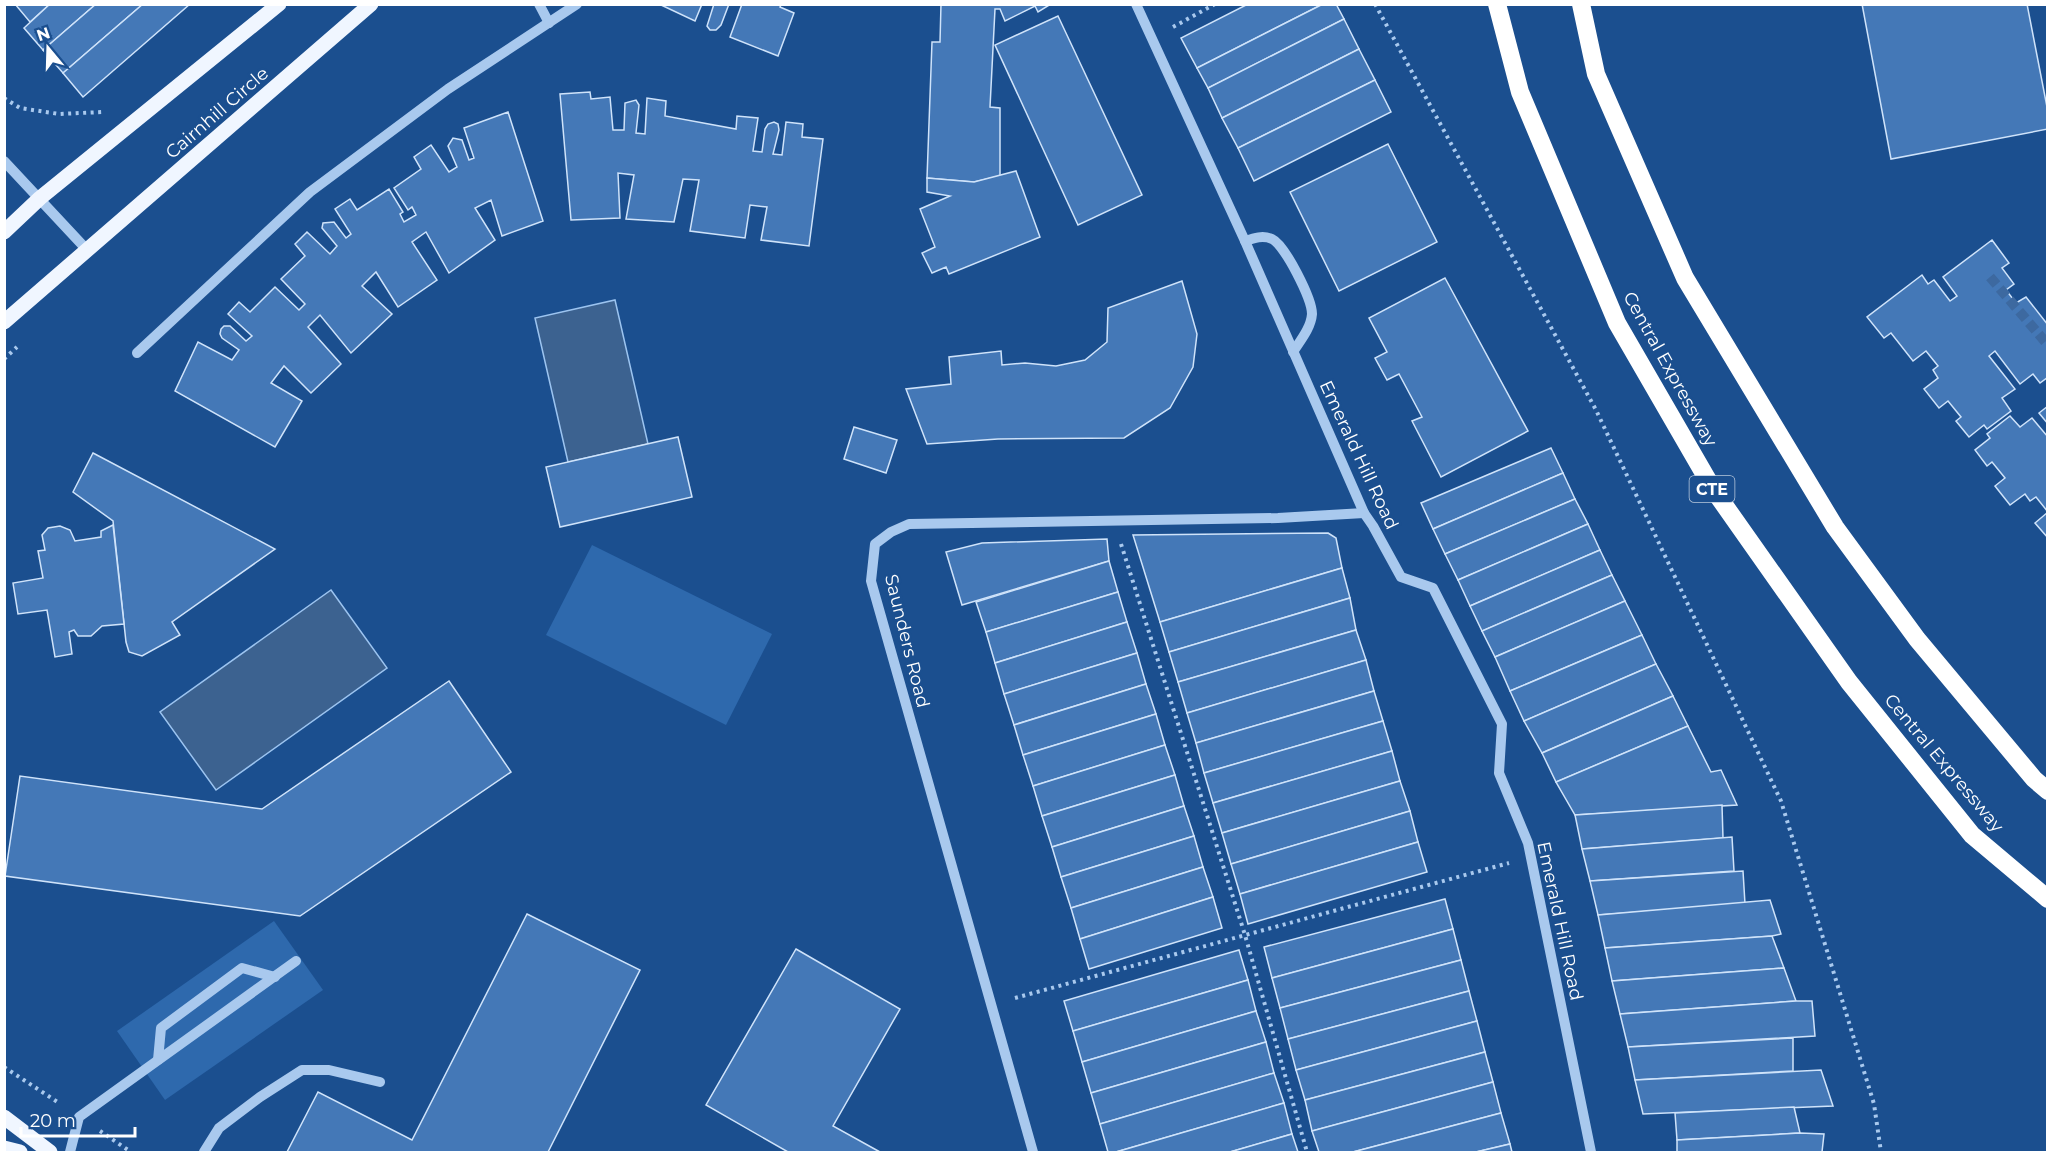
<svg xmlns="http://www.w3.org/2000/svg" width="2052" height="1157" font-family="Montserrat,sans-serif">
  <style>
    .green { fill: #2e69ad }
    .water { fill: #3c6290; stroke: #9cc4f0; stroke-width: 1.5 }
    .building { fill: #4478b7; stroke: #cfe3fa; stroke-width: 1.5 }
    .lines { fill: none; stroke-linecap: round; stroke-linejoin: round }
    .minor-tunnel { stroke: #3d69a0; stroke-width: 10; stroke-dasharray: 10 5; stroke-linecap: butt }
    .path { stroke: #a9c9ee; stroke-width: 4; stroke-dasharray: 3 4.5; stroke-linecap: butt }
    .minor { stroke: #a9c9ee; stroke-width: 10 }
    .major { stroke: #f0f6ff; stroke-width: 15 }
    .highway { stroke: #fff; stroke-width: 18 }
    .labels { text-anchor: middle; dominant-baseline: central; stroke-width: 5; stroke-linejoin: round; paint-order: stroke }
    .shield { fill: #1b4f8f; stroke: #bbcadd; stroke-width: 1.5 }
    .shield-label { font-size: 16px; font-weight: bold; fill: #fff }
    .street-label { font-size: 18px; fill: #fff; stroke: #1b4f8f }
  </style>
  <rect width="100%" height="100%" fill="#1b4f8f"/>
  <g class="green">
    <polygon points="592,545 772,634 726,725 546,635"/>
    <polygon points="274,921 323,990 165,1100 117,1031"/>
  </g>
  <g class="water">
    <polygon points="615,300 648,444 568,462 535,318"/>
    <polygon points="331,590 387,668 216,790 160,712"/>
  </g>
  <g class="building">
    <polygon points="15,4 50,4 30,22"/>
    <polygon points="50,4 96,4 43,50 24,28"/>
    <polygon points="96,4 143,4 63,73 43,50"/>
    <polygon points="143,4 190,4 83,97 63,73"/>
    <polygon points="659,4 702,4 695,21"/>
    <polygon points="714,4 729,4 721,25 716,30 710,30 707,26"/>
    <polygon points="742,4 781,4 780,7 794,13 778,56 730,37"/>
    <polygon points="941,4 1051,4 1038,12 1035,6 1005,21 1000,9 995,9 990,107 1000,108 1000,176 974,182 927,178 932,42 940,42"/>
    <polygon points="1248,4 1323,4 1197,68 1181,38"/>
    <polygon points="1323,4 1336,4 1344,19 1208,88 1197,68"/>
    <polygon points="1862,4 2027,4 2048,112 2048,129 1891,159"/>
    <polygon points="1058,16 1142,195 1078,225 995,45"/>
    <polygon points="1344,19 1359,49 1222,118 1208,88"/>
    <polygon points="1359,49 1375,80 1238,148 1222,118"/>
    <polygon points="1375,80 1391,112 1254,181 1238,148"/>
    <polygon points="590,92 591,99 610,97 613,130 624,130 625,103 636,100 639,105 636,133 645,134 647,98 666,101 665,116 736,129 737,116 758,118 753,151 762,152 765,129 768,124 774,122 778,124 779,130 773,154 782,155 786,122 803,124 802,137 823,139 809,246 761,240 767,207 750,205 745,238 690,231 699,180 683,179 674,222 626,219 634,175 618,173 620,218 571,220 560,94"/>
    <polygon points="508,112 543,221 502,236 491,200 475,208 495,240 449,273 426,232 412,242 437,280 398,307 376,272 362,286 392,314 351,353 320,315 308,327 341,364 311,393 284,366 271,383 302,401 275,447 175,391 198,342 232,360 239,350 222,338 220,334 221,329 224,326 230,326 246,341 252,336 228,314 239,302 250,312 275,287 299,310 305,304 281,279 305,256 295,244 307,232 330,254 337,246 322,228 323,223 334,222 346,238 351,234 335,209 350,199 357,210 389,189 403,212 400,214 404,222 416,215 412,207 408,210 394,188 421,169 414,157 431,145 449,172 457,167 448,146 453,138 462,140 469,160 474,158 464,128"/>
    <polygon points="1388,144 1437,242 1339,291 1290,192"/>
    <polygon points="1016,171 1040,237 949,274 946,267 932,273 922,253 935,247 920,209 950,196 927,192 927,178 974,182"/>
    <polygon points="1992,240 2009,263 2002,268 2014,284 2006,290 2016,303 2026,297 2048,325 2048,377 2040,383 2033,374 2020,384 1995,351 1989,356 2015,389 2002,398 2011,411 1987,429 1984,425 1969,437 1956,421 1961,417 1948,401 1939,408 1924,389 1938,378 1933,370 1938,366 1926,351 1913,361 1891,333 1884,338 1867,317 1922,275 1928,284 1934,280 1950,301 1957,296 1943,277"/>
    <polygon points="1445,278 1528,431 1441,477 1412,421 1422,417 1399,374 1387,380 1375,358 1387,352 1369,318"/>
    <polygon points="1182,281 1197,334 1193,367 1170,408 1124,438 998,439 927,444 906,389 951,384 949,357 1001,351 1002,365 1025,363 1056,366 1085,360 1107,342 1108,308"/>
    <polygon points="2048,406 2048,424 2039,413"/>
    <polygon points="2010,416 2020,427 2032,418 2048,437 2048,512 2036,497 2030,501 2025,494 2010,505 1995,486 2005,478 1992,462 1987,466 1975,450 1990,438 1987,434"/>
    <polygon points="854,427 897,440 886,473 844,459"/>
    <polygon points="678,437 692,497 560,527 546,467"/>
    <polygon points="1551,448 1563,473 1433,529 1421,503"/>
    <polygon points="93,453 275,549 172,622 180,635 142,656 129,652 126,642 113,521 73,492"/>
    <polygon points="1563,473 1575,499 1445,554 1433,529"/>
    <polygon points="1575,499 1588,524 1458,580 1445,554"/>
    <polygon points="2048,512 2048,538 2035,523"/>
    <polygon points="1588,524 1600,550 1470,606 1458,580"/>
    <polygon points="113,525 124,624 102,626 91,636 78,636 74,630 69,632 72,654 55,657 47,610 18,614 13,583 43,578 38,551 45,550 42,535 48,528 60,526 70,530 75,541 101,537 101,531"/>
    <polygon points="1328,533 1336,538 1342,568 1160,622 1133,535"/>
    <polygon points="1107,539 1109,561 962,605 946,552 982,543"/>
    <polygon points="1600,550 1612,575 1482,631 1470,606"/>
    <polygon points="1109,561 1118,592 986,632 976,602"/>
    <polygon points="1342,568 1350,598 1169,652 1160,622"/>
    <polygon points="1612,575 1625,601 1495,657 1482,631"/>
    <polygon points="1118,592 1127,622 995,663 986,632"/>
    <polygon points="1350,598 1356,630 1178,682 1169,652"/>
    <polygon points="1625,601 1642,635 1510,691 1495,657"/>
    <polygon points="1127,622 1137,653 1004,694 995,663"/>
    <polygon points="1356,630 1366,660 1187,713 1178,682"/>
    <polygon points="1642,635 1656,664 1524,721 1510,691"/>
    <polygon points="1137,653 1146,684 1014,725 1004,694"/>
    <polygon points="1366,660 1374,691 1196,743 1187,713"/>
    <polygon points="1656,664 1673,696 1542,753 1524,721"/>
    <polygon points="449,681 511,772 300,916 5,876 20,776 262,809"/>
    <polygon points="1146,684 1156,714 1023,755 1014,725"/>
    <polygon points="1374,691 1383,721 1204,773 1196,743"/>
    <polygon points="1673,696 1688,726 1556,782 1542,753"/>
    <polygon points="1156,714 1165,745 1033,786 1023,755"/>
    <polygon points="1383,721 1392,751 1213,803 1204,773"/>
    <polygon points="1688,726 1711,772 1721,770 1737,805 1575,815 1556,782"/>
    <polygon points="1165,745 1175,775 1042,816 1033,786"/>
    <polygon points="1392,751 1400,781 1222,833 1213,803"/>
    <polygon points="1175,775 1184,806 1052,847 1042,816"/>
    <polygon points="1400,781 1410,811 1231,864 1222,833"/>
    <polygon points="1722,805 1723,838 1582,849 1575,815"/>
    <polygon points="1184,806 1194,836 1061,877 1052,847"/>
    <polygon points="1410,811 1418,842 1240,894 1231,864"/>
    <polygon points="1194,836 1203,867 1071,908 1061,877"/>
    <polygon points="1732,837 1734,871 1590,881 1582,849"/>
    <polygon points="1418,842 1427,872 1248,924 1240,894"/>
    <polygon points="1203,867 1213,897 1080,939 1071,908"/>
    <polygon points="1743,871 1745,904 1598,915 1590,881"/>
    <polygon points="1213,897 1222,928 1089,969 1080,939"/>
    <polygon points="1445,899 1453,929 1272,978 1264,947"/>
    <polygon points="1770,900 1781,934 1772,936 1605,948 1598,915"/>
    <polygon points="527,914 640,970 548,1152 287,1152 318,1092 412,1140"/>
    <polygon points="1453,929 1461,960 1280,1008 1272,978"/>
    <polygon points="1772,936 1784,968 1612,981 1605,948"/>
    <polygon points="796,949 900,1009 833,1126 880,1152 788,1152 706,1105"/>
    <polygon points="1239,950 1248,980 1073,1031 1064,1001"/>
    <polygon points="1461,960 1469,991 1288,1039 1280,1008"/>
    <polygon points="1784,968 1796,1001 1620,1014 1612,981"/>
    <polygon points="1248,980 1256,1011 1082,1062 1073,1031"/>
    <polygon points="1469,991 1477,1021 1296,1070 1288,1039"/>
    <polygon points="1796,1001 1812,1001 1815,1036 1628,1047 1620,1014"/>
    <polygon points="1256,1011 1266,1042 1091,1093 1082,1062"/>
    <polygon points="1477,1021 1485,1052 1305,1100 1296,1070"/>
    <polygon points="1793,1038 1793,1071 1635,1080 1628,1047"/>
    <polygon points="1266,1042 1274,1073 1100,1124 1091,1093"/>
    <polygon points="1485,1052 1493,1082 1312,1131 1305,1100"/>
    <polygon points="1821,1070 1833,1106 1643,1114 1635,1080"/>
    <polygon points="1274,1073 1284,1103 1116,1152 1108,1152 1100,1124"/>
    <polygon points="1493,1082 1501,1113 1353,1152 1319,1152 1312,1131"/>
    <polygon points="1284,1103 1292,1134 1230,1152 1116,1152"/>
    <polygon points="1794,1107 1800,1133 1677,1140 1675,1113"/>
    <polygon points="1501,1113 1510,1144 1476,1152 1353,1152"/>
    <polygon points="1800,1133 1824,1134 1822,1152 1677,1152 1677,1140"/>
    <polygon points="1292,1134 1298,1152 1230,1152"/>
    <polygon points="1510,1144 1512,1152 1476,1152"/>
  </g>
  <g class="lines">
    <polyline class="minor-tunnel" points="1990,277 2048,345"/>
    <g class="path">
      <polyline points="1375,4 1596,410 1781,801 1874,1104 1881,1152"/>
      <polyline points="1173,27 1215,4"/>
      <polyline points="4,98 20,108 59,114 102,112"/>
      <polyline points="4,359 17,347"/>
      <polyline points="1121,544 1245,935 1307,1152"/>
      <polyline points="1015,998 1509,863"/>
      <polyline points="4,1067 59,1103"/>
      <polyline points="100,1131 131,1152"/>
    </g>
    <g class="minor">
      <polyline points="539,4 549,23"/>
      <polyline points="1136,4 1245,241 1364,513 1373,526 1401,577 1433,588 1502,724 1499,773 1528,843 1591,1152"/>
      <polyline points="4,161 88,251"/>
      <path d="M1245,241C1254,238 1263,235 1272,239C1285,245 1312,299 1312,314C1311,328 1300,341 1293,352"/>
      <polyline points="137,353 310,192 448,89 577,4"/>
      <polyline points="158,1060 161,1028 242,968 275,977"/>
      <polyline points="70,1152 79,1117 296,961"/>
      <polyline points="204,1152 219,1128 260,1097 302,1070 329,1070 380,1082"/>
      <polyline points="1033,1152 871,581 875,544 891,532 909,524 1278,518 1364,513"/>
    </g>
    <g class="major">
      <polyline points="4,232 40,198 279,4"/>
      <polyline points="4,322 371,4"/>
      <polyline points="4,1117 50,1152"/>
      <polyline points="4,1148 20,1152"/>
    </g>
    <g class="highway">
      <polyline points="1497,4 1520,92 1617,323 1713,489 1849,682 1972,835 2048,899"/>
      <polyline points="1581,4 1596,74 1685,278 1835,527 1917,639 2034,779 2048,791"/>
    </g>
  </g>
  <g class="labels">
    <rect class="shield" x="1689.5" y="476" width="45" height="26" rx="4.5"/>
    <g class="shield-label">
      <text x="1712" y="489">CTE</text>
    </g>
    <g class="street-label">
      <text transform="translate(217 113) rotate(-41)">Cairnhill Circle</text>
      <text transform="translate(1670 369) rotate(61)">Central Expressway</text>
      <text transform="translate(1359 455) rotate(65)">Emerald Hill Road</text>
      <text transform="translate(907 641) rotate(76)">Saunders Road</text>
      <text transform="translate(1944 763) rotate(50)">Central Expressway</text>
      <text transform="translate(1560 921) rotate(78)">Emerald Hill Road</text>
    </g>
  </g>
  <rect width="2052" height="1157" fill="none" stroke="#ffffff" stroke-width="12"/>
  <g transform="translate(48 48) rotate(341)" stroke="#1b4f8f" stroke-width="4.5" paint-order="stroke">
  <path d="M0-4.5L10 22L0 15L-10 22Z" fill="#ffffff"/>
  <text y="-9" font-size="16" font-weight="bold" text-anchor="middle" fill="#ffffff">N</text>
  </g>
  <path d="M21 1127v9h114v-9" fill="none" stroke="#ffffff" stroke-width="3"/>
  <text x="30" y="1127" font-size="18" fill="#ffffff" stroke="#1b4f8f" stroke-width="4.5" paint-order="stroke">20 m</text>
</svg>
